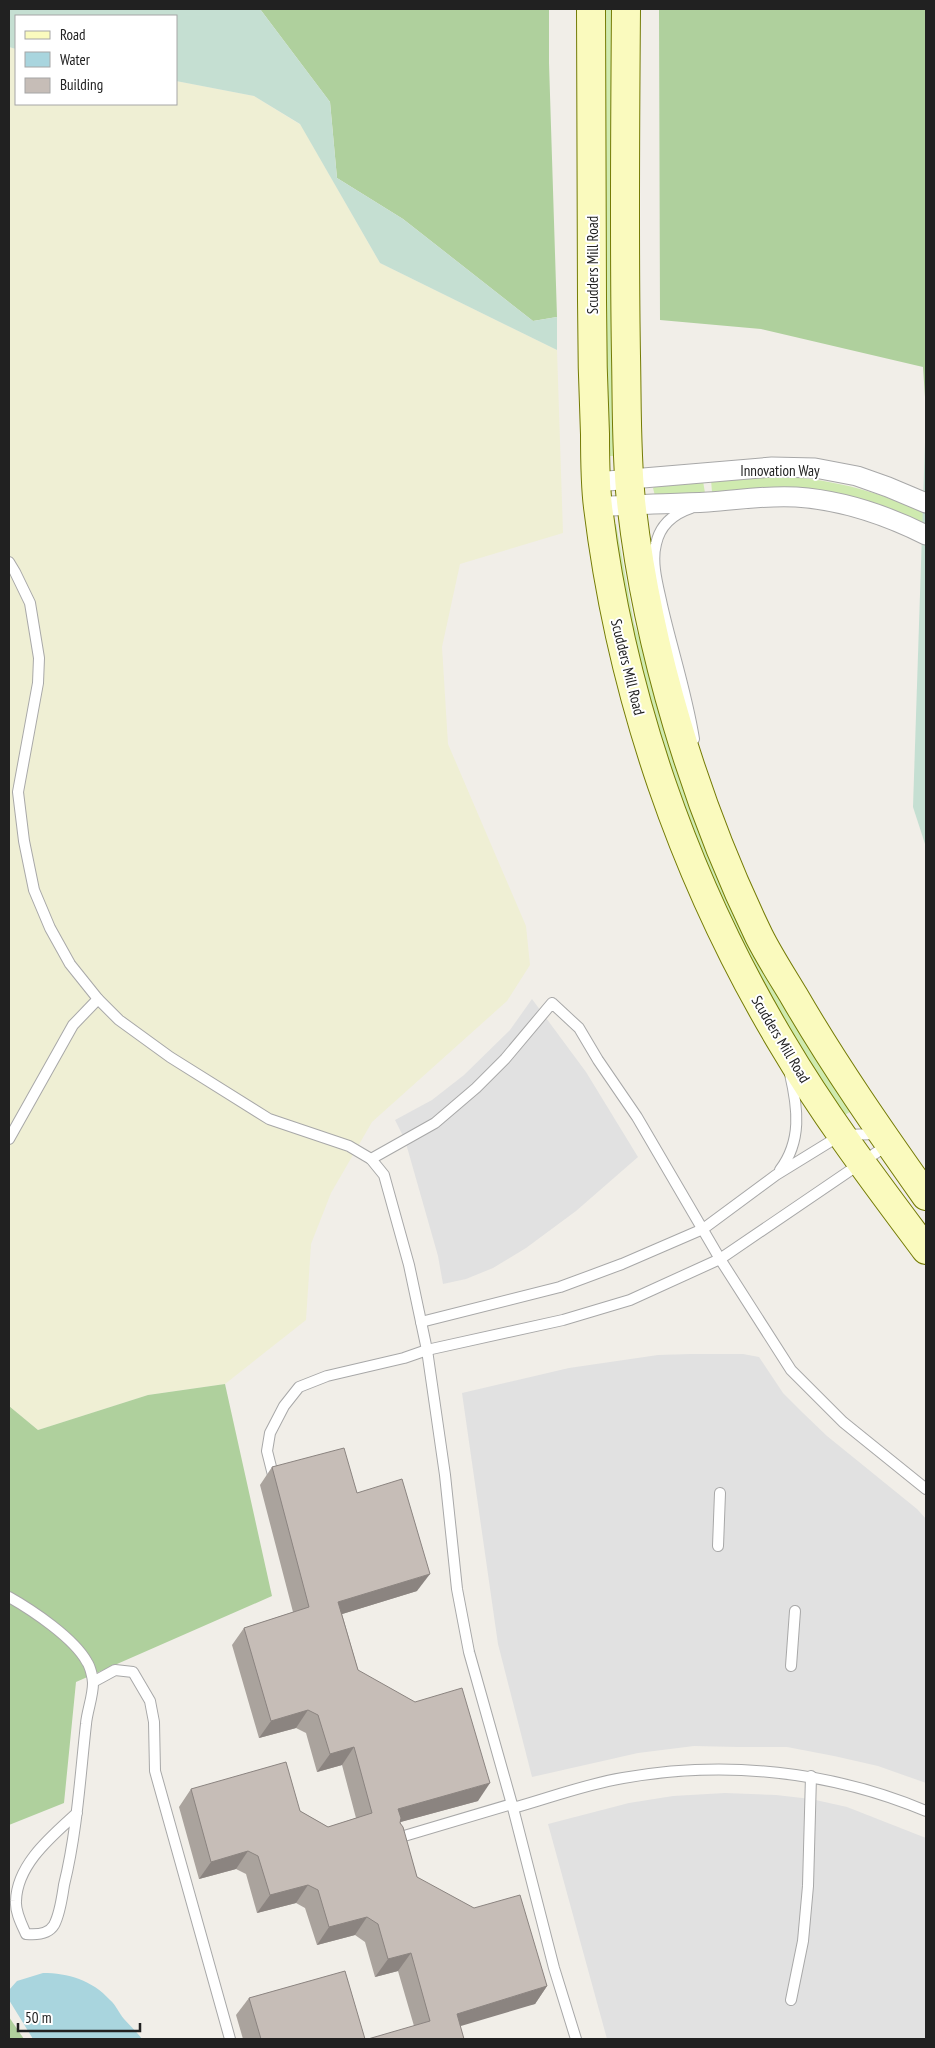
<svg xmlns="http://www.w3.org/2000/svg" width="935" height="2048" font-family="'PT Sans Narrow',sans-serif">
  <style>
    .farmland { fill: #efefd4 }
    .grass { fill: #cfeaaf }
    .forest { fill: #afd09d }
    .wetland { fill: #c5dfd2 }
    .parking { fill: #e1e1e1 }
    .water { fill: #a9d5de }
    .lines { fill: none; stroke-linecap: round; stroke-linejoin: round }
    .service-casing { stroke: #a8a8a8; stroke-width: 12 }
    .minor-casing { stroke: #a8a8a8; stroke-width: 21 }
    .secondary-casing { stroke: #747b05; stroke-width: 30 }
    .service { stroke: #fff; stroke-width: 10 }
    .minor { stroke: #fff; stroke-width: 19 }
    .secondary { stroke: #fafabe; stroke-width: 28 }
    .wall { fill: #aaa39d }
    .shaded-wall { fill: #8b8480 }
    .building { fill: #c6bdb7; stroke: #8b8480 }
    .labels { text-anchor: middle; dominant-baseline: central; stroke-width: 4; stroke-linejoin: round; paint-order: stroke }
    .street-label { font-size: 15px; fill: #212121; stroke: #fff }
  </style>
  <rect width="100%" height="100%" fill="#f1eee8"/>
  <polygon class="farmland" points="9,47 16,49 16,104 176,104 176,81 254,96 301,125 380,263 557,350 563,533 460,564 442,647 448,744 526,926 530,965 507,1001 372,1122 331,1193 311,1244 306,1320 225,1384 148,1395 38,1430 9,1406"/>
  <g class="grass">
    <polygon points="599,9 612,9 613,37 617,456 610,456 607,394 606,258 598,187"/>
    <path d="M776,476C831,479 876,490 926,514V527L891,510L712,492L711,480Z"/>
    <polygon points="703,481 705,493 655,496 653,488 657,485"/>
    <polygon points="616,524 634,623 653,676 784,1004 850,1112 845,1115 753,978 655,738 610,525"/>
  </g>
  <g class="forest">
    <polygon points="260,9 549,9 549,63 557,317 533,321 403,219 337,178 330,102"/>
    <polygon points="659,9 926,9 926,412 923,367 761,329 660,320"/>
    <polygon points="225,1384 272,1596 76,1682 64,1803 9,1825 9,1406 38,1430 148,1395"/>
    <polygon points="9,2017 24,2039 9,2039"/>
  </g>
  <g class="wetland">
    <polygon points="9,9 260,9 330,102 337,178 403,219 533,321 557,317 557,350 380,263 300,124 254,96 176,81 176,16 16,16 16,49 9,47"/>
    <polygon points="926,412 926,847 913,807"/>
  </g>
  <g class="parking">
    <polygon points="532,999 586,1072 638,1157 576,1211 526,1248 493,1268 466,1279 443,1284 438,1256 405,1140 395,1120 432,1100 464,1075 510,1030"/>
    <polygon points="690,1354 743,1354 759,1357 783,1393 803,1413 827,1436 917,1509 926,1519 926,1783 878,1766 834,1756 787,1747 738,1747 694,1746 638,1753 532,1777 498,1644 462,1393 569,1368 658,1355"/>
    <polygon points="725,1793 776,1795 811,1799 847,1807 926,1838 926,2039 607,2039 548,1824 629,1803 673,1796"/>
  </g>
  <path class="water" d="M43,1973C68,1973 92,1980 110,2000C116,2005 119,2013 124,2019C130,2026 137,2032 142,2039H33L9,2000V1990L17,1981Z"/>
  <g class="lines">
    <defs>
      <g id="service">
        <path d="M691,508C673,514 660,525 656,544C651,563 658,586 662,605C672,649 687,694 694,739"/>
        <polyline points="9,562 15,572 30,603 39,658 38,683 18,792 24,841 34,890 50,928 70,964 98,999 119,1020 170,1057 269,1119 349,1146 371,1159 384,1175 409,1265 427,1350 445,1475 457,1589 469,1652 513,1808 554,1968 576,2039"/>
        <polyline points="9,1139 73,1025 98,999"/>
        <polyline points="371,1159 435,1123 476,1088 505,1059 552,1003 579,1028 598,1060 637,1117 720,1259 791,1370 843,1422 926,1489"/>
        <path d="M780,1170C802,1141 798,1108 790,1074"/>
        <polyline points="421,1322 560,1287 622,1264 703,1229 776,1175 841,1135 879,1134"/>
        <polyline points="273,1475 267,1451 270,1433 284,1406 299,1387 327,1376 404,1358 427,1350 563,1320 630,1300 720,1259 889,1144"/>
        <polyline points="718,1546 720,1493"/>
        <path d="M9,1597C32,1610 74,1638 87,1662C90,1666 93,1678 93,1683C93,1697 87,1711 86,1724C80,1778 77,1832 64,1885C62,1898 60,1914 54,1925C48,1935 36,1935 26,1934C22,1925 15,1912 16,1901C17,1864 52,1836 77,1813"/>
        <polyline points="791,1666 795,1611"/>
        <polyline points="93,1682 115,1670 133,1672 150,1701 154,1722 155,1771 230,2039"/>
        <path d="M513,1808C549,1798 586,1784 623,1778C726,1760 831,1771 926,1811"/>
        <polyline points="394,1839 512,1804"/>
        <polyline points="791,2000 803,1941 808,1886 811,1776"/>
      </g>
      <g id="minor">
        <polyline points="596,482 772,467 815,468 857,476 888,487 926,503"/>
        <path d="M598,507C635,504 672,504 708,502C738,500 766,495 796,497C841,500 886,515 926,535"/>
      </g>
      <g id="secondary">
        <path d="M591,9C591,106 592,204 592,301C592,345 593,390 595,434C595,458 595,483 598,507C621,696 684,879 782,1043C825,1116 876,1183 926,1250"/>
        <path d="M626,9C625,125 624,240 626,356C627,404 626,453 631,501C647,647 695,804 759,936C769,956 782,976 794,996C834,1065 880,1131 926,1196"/>
      </g>
    </defs>
    <use href="#service" class="service-casing"/>
    <use href="#minor" class="minor-casing"/>
    <use href="#secondary" class="secondary-casing"/>
    <use href="#service" class="service"/>
    <use href="#minor" class="minor"/>
    <use href="#secondary" class="secondary"/>
  </g>
  <g class="wall">
    <polygon points="272,1467 357,1493 417,1591 342,1614 358,1670 478,1801 400,1822 417,1877 547,1986 535,2004 414,2026 398,1971 375,1977 365,1942 355,1935 317,1945 305,1908 296,1903 257,1913 246,1874 236,1869 199,1879 179,1807 191,1789 300,1811 328,1827 356,1818 342,1765 317,1772 306,1733 296,1728 259,1738 232,1645 244,1628 293,1612 260,1485"/>
    <polygon points="249,1998 365,2039 243,2039 236,2015"/>
  </g>
  <g class="shaded-wall">
    <polygon points="430,1574 417,1591 326,1619 338,1602"/>
    <polygon points="308,1710 296,1728 259,1738 271,1721"/>
    <polygon points="354,1747 342,1765 317,1772 330,1754"/>
    <polygon points="490,1783 478,1801 386,1826 398,1809"/>
    <polygon points="248,1851 236,1869 199,1879 211,1862"/>
    <polygon points="308,1885 296,1903 257,1913 270,1895"/>
    <polygon points="367,1917 355,1935 317,1945 329,1927"/>
    <polygon points="411,1953 398,1971 375,1977 388,1959"/>
    <polygon points="547,1986 535,2004 444,2031 457,2014"/>
  </g>
  <g class="building">
    <polygon points="344,1448 357,1493 402,1479 430,1574 338,1602 358,1670 415,1702 462,1688 490,1783 398,1809 401,1818 400,1823 403,1827 417,1877 474,1908 520,1895 547,1986 457,2014 464,2039 368,2039 430,2021 411,1953 388,1959 378,1924 367,1917 329,1927 318,1890 308,1885 270,1895 258,1856 248,1851 211,1862 191,1789 286,1762 300,1811 328,1827 372,1813 354,1747 330,1754 318,1715 308,1710 271,1721 244,1628 309,1607 272,1467"/>
    <polygon points="345,1971 365,2039 261,2039 249,1998"/>
  </g>
  <g class="labels">
    <g class="street-label">
      <text transform="translate(592 265) rotate(-90)">Scudders Mill Road</text>
      <text x="780" y="470">Innovation Way</text>
      <text transform="translate(628 667) rotate(76)">Scudders Mill Road</text>
      <text transform="translate(781 1039) rotate(59)">Scudders Mill Road</text>
    </g>
  </g>
  <rect width="935" height="2048" fill="none" stroke="#212121" stroke-width="20"/>
  <rect x="15" y="15" width="162" height="90" fill="#ffffff" stroke="#a6a6a6"/>
  <rect x="25" y="31" width="25" height="8" fill="#fafabe" stroke="#a6a6a6"/>
  <text x="60" y="40" font-size="15" fill="#212121">Road</text>
  <rect x="25" y="52" width="25" height="15" fill="#a9d5de" stroke="#a6a6a6"/>
  <text x="60" y="65" font-size="15" fill="#212121">Water</text>
  <rect x="25" y="78" width="25" height="15" fill="#c6bdb7" stroke="#a6a6a6"/>
  <text x="60" y="90" font-size="15" fill="#212121">Building</text>
  <path d="M18 2023v8h122v-8" fill="none" stroke="#212121" stroke-width="2.5"/>
  <text x="25" y="2023" font-size="15" fill="#212121" stroke="#ffffff" stroke-width="4" paint-order="stroke">50 m</text>
</svg>
